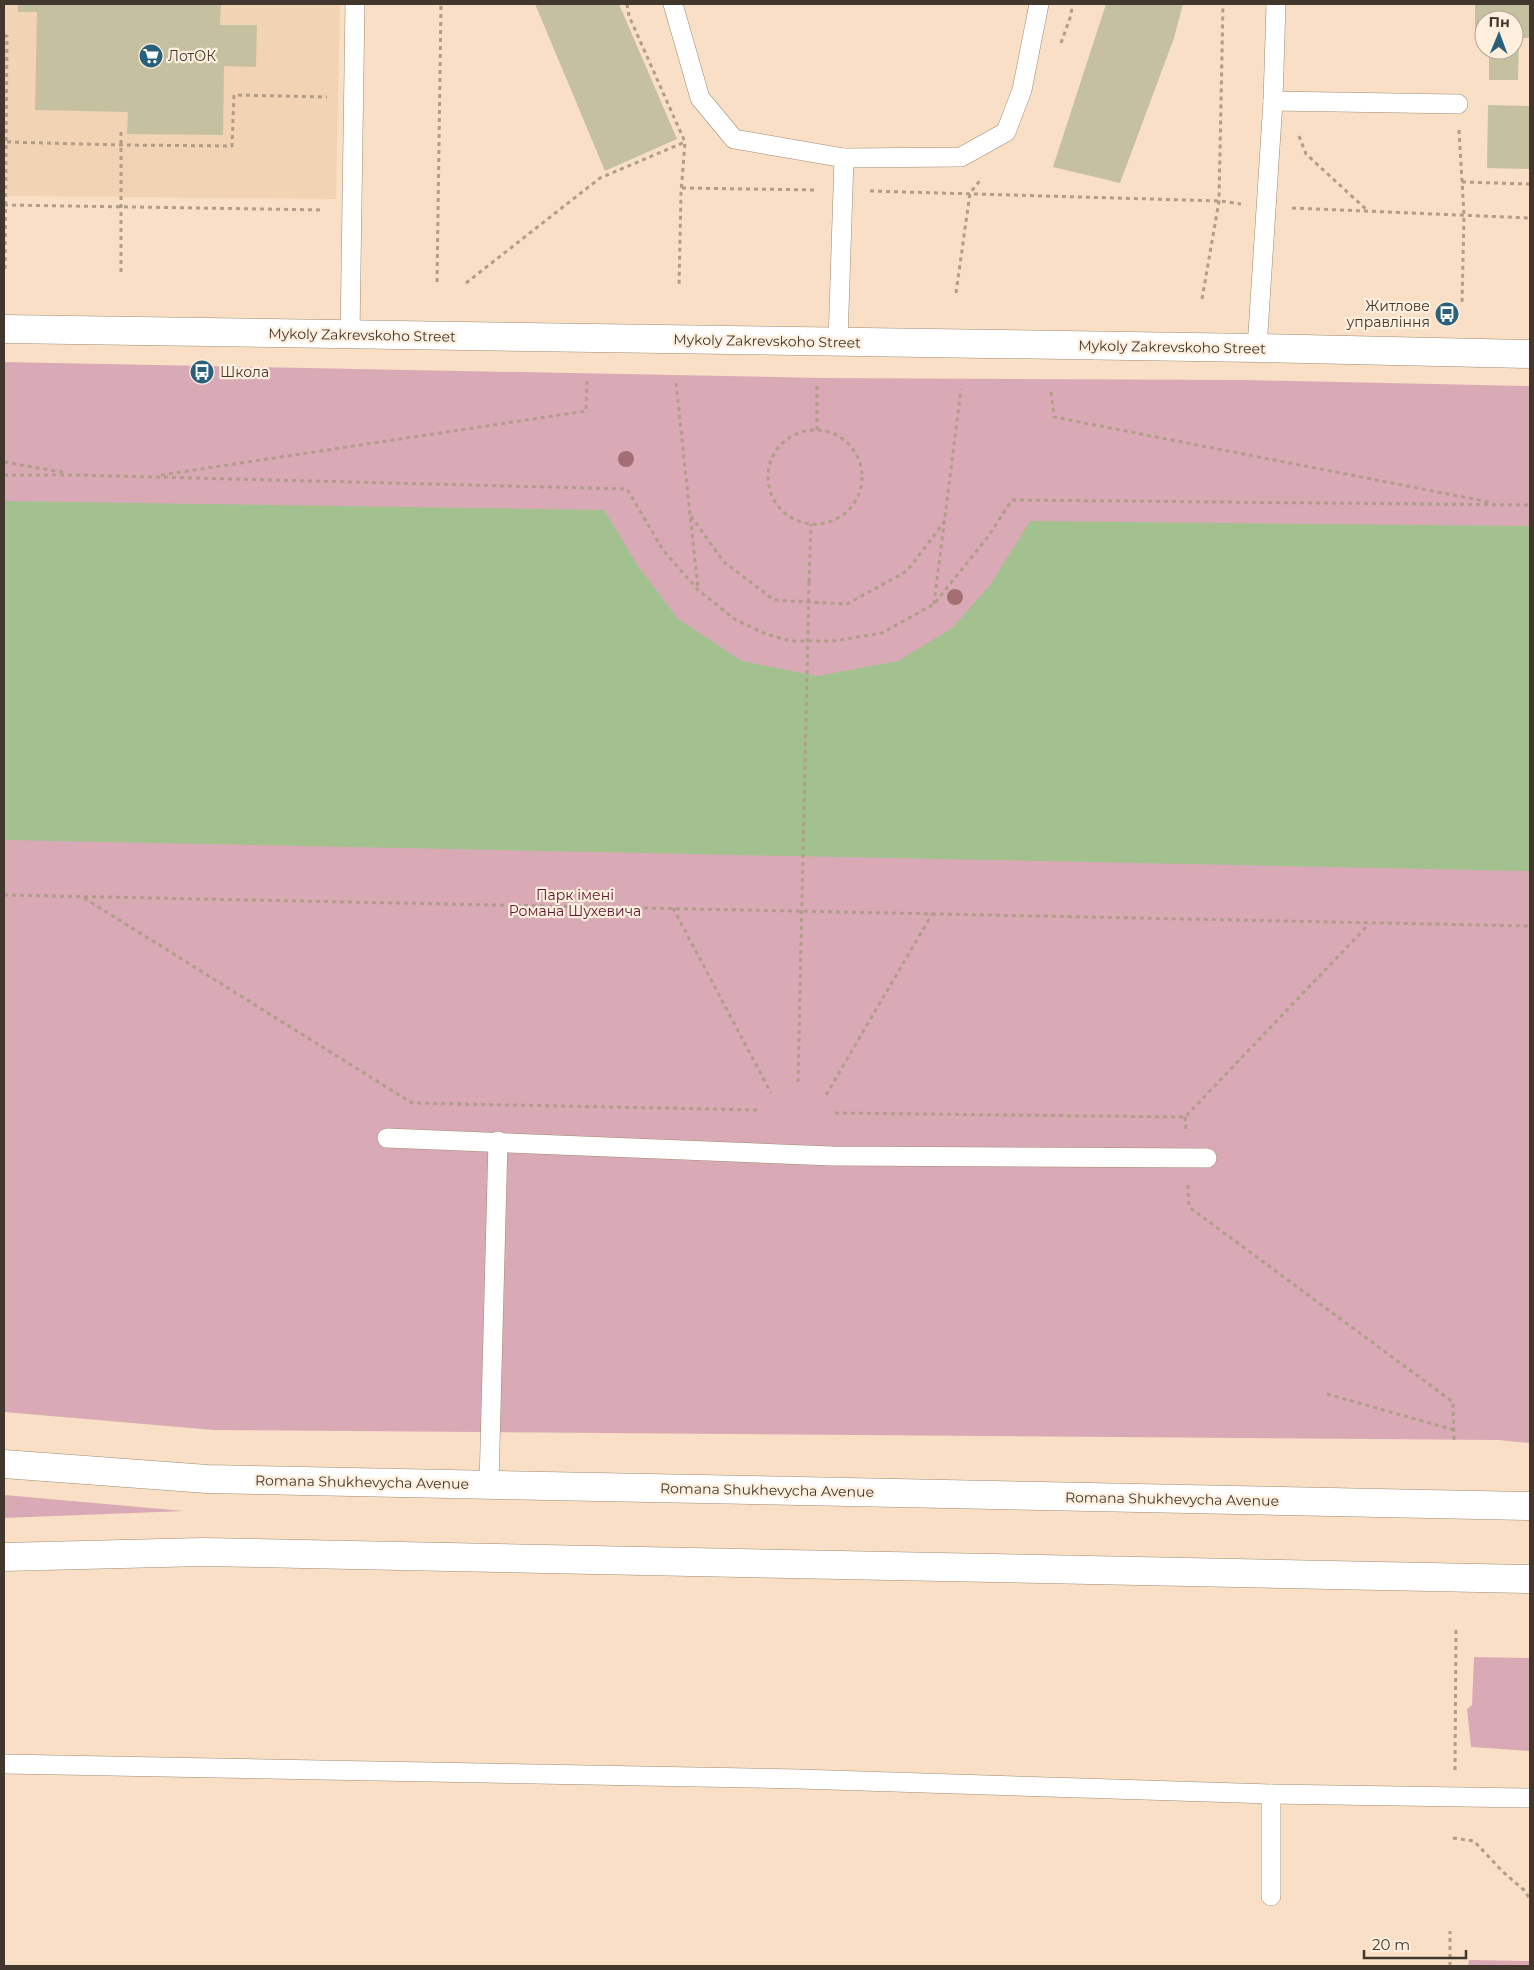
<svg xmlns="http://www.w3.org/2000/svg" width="1534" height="1970" font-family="Montserrat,sans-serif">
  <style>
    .built { fill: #f2d3b3 }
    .green { fill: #d9aab5 }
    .water { fill: #a2c18f }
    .building { fill: #c5c1a0 }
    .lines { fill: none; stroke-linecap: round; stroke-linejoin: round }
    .service-casing { stroke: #a08a71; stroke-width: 20 }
    .tertiary-casing { stroke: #a08a71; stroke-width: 29 }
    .primary-casing { stroke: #a08a71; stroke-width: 29 }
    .path { stroke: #b19d89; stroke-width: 3; stroke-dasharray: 4 4; stroke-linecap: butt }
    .service { stroke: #fff; stroke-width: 19 }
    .tertiary { stroke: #fff; stroke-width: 28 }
    .primary { stroke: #fff; stroke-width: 28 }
    .path-bridge { stroke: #b19d89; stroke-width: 3; stroke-dasharray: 4 4; stroke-linecap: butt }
    .tree { fill: #a36f72 }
    .labels { text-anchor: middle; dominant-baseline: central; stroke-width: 4.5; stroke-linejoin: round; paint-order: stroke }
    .poi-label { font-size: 14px; fill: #41372c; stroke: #feefdf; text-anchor: start }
    .street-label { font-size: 14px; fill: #41372c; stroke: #feefdf }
    .park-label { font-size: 14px; fill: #5d132e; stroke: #feefdf }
  </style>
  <rect width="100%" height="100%" fill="#f9dfc5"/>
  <polygon class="built" points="4,4 340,4 336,199 4,196"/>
  <g class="green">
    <polygon points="4,362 822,378 1242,380 1530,386 1530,1443 1498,1440 214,1430 4,1412"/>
    <polygon points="4,1495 184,1511 4,1518"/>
    <polygon points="1474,1657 1530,1658 1530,1751 1471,1747 1467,1709 1472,1705"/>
    <polygon points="1469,1960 1530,1961 1530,1966 1468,1966"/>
  </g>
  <polygon class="water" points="4,501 604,510 638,566 678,619 742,661 817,676 898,661 952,628 990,585 1030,521 1530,526 1530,871 4,840"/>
  <g class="building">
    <polygon points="18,4 221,4 220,25 257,25 256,67 224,66 223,135 127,134 128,112 35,110 37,12 18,12"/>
    <polygon points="535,4 619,4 677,139 605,171"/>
    <polygon points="1106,4 1183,4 1174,38 1120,183 1053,167"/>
    <polygon points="1475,4 1530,4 1530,38 1519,38 1518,80 1489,80 1489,50 1514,50 1514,20 1484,20 1484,40 1475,40"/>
    <polygon points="1488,105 1530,106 1530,169 1487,168"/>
  </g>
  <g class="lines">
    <defs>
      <g id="service">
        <polyline points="673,4 700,98 734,139 844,158 961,157 1006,132 1022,90 1039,4"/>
        <polyline points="1273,101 1458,104"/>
        <polyline points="350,335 355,4"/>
        <polyline points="838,342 844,158"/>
        <polyline points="1257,348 1273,101 1276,4"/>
        <polyline points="387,1138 832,1156 1207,1158"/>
        <polyline points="489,1485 498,1141"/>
        <polyline points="4,1764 799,1779 1271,1794 1530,1798"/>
        <polyline points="1271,1896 1271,1794"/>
      </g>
      <polyline id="tertiary" points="4,329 1257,348 1530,354"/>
      <g id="primary">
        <polyline points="4,1464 207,1479 1530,1506"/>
        <polyline points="4,1557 202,1552 1530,1579"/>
      </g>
    </defs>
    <use href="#service" class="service-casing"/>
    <use href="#tertiary" class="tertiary-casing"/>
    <use href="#primary" class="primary-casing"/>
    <g class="path">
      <polyline points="627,4 629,16 685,142 681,193 679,287"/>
      <polyline points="4,36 7,36 5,273"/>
      <polyline points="1061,43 1070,18 1073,4"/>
      <polyline points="1459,130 1464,215 1462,304"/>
      <polyline points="121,132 121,275"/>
      <polyline points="1299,136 1306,154 1368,211"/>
      <polyline points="7,142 122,145 232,146 234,95 327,97"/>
      <polyline points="1462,182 1530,184"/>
      <polyline points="682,188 816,190"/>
      <polyline points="870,191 1221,201 1241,204"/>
      <polyline points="4,205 324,210"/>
      <polyline points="1292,208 1530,218"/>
      <polyline points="437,282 441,4"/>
      <polyline points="466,283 600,178 685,142"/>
      <polyline points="956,293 970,193 982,178"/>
      <polyline points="1202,299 1219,201 1223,4"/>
      <polyline points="676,383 698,589"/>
      <polyline points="1051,392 1054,417 1489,502"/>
      <polyline points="817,430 817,384"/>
      <circle cx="815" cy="477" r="47"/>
      <polyline points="4,462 67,473"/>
      <polyline points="4,475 75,475 627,489 663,550 698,590 736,620 766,634 791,641 833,641 882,633 934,604 987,538 1012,500 1530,505"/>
      <polyline points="161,475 586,411 587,381"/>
      <polyline points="691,516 724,562 774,600 847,604 907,571 945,521"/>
      <polyline points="809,582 811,524"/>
      <polyline points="934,604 961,389"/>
      <polyline points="4,895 1530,926"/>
      <polyline points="84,898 412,1103 759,1110"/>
      <polyline points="673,908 771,1093"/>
      <polyline points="826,1095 932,914"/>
      <polyline points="835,1113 1185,1117 1369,924"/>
      <polyline points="1185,1117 1186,1131"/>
      <polyline points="1188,1185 1189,1207 1453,1402 1454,1441"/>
      <polyline points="1327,1394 1454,1430"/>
      <polyline points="1455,1770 1456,1628"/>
      <polyline points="1453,1838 1474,1841 1503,1872 1524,1890 1530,1899"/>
      <polyline points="1450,1966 1450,1931"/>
    </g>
    <use href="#service" class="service"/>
    <use href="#tertiary" class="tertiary"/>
    <use href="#primary" class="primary"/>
    <polyline class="path-bridge" points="798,1082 809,582"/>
  </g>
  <g class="tree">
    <circle cx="626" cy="459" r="8"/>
    <circle cx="955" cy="597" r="8"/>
  </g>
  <defs>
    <symbol id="supermarket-disc" viewBox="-11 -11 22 22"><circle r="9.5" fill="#29607b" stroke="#feefdf"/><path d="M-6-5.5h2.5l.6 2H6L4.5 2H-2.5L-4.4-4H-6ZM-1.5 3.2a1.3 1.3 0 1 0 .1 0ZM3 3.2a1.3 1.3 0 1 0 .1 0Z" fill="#fff"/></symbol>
    <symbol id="bus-disc" viewBox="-11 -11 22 22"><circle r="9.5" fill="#29607b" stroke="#feefdf"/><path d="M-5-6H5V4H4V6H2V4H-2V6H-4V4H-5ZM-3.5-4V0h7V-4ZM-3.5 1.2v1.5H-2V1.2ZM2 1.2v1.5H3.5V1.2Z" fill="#fff"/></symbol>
  </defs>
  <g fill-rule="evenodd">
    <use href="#supermarket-disc" x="137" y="42" width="28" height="28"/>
    <use href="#bus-disc" x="1433" y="300" width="28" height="28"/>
    <use href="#bus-disc" x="188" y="358" width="28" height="28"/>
  </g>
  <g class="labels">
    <g class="poi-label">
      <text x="168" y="56">ЛотОК</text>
      <text x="1430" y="306" text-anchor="end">Житлове<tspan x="1430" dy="16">управління</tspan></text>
      <text x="220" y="372">Школа</text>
    </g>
    <g class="street-label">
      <text transform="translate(362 335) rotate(1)">Mykoly Zakrevskoho Street</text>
      <text transform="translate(767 341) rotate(1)">Mykoly Zakrevskoho Street</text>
      <text transform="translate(1172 347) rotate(1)">Mykoly Zakrevskoho Street</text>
      <text transform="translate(362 1482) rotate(1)">Romana Shukhevycha Avenue</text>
      <text transform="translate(767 1490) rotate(1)">Romana Shukhevycha Avenue</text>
      <text transform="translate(1172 1499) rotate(1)">Romana Shukhevycha Avenue</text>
    </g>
    <g class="park-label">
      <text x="575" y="895">Парк імені<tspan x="575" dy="16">Романа Шухевича</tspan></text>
    </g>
  </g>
  <rect width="1534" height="1970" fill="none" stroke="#41372c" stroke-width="10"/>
  <g transform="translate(1499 35) rotate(1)"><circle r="24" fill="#feefdf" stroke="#b2a597"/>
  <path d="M0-4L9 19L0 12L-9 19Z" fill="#29607b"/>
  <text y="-8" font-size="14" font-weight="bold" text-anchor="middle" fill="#41372c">Пн</text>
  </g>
  <path d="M1364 1950v8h102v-8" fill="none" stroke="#41372c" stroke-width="2.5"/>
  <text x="1372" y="1950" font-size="15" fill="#41372c" stroke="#feefdf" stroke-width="4" paint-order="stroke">20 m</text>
</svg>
